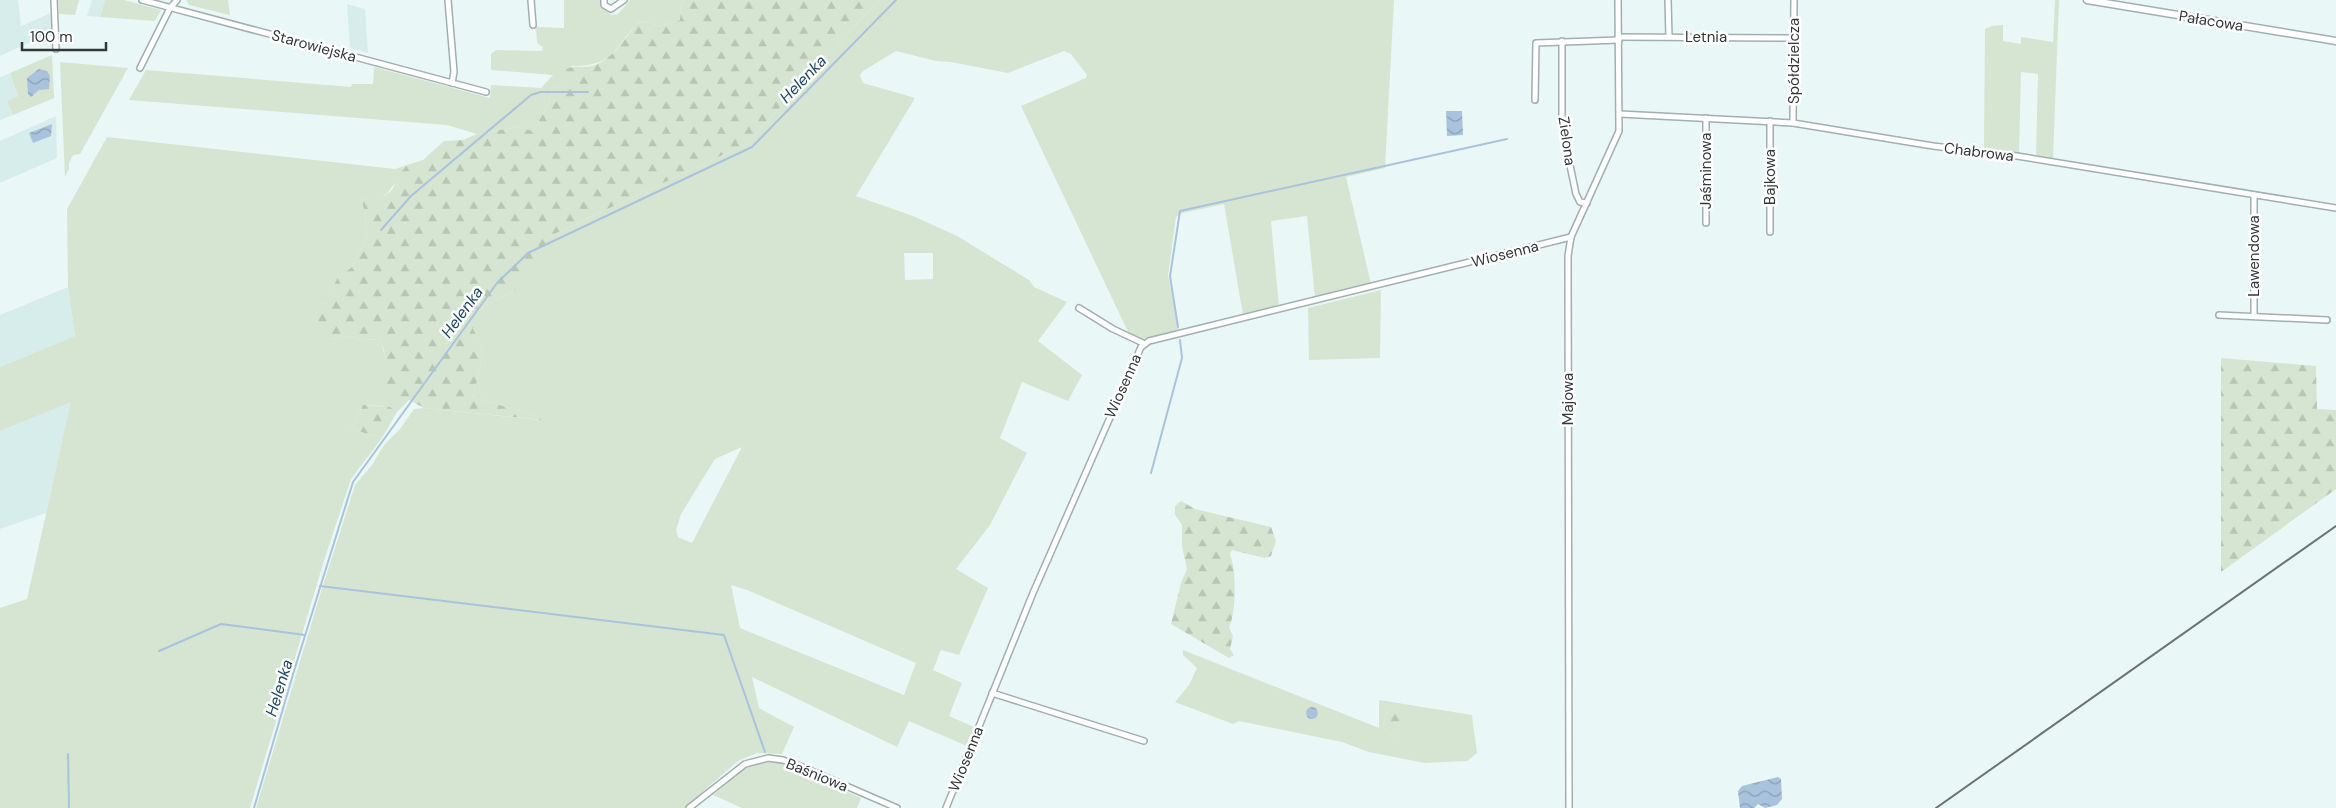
<svg xmlns="http://www.w3.org/2000/svg" width="2336" height="808" font-family="'DM Sans',sans-serif">
  <style>
    .built { fill: #d7edec }
    .grass { fill: #d5e5d1; fill-rule: evenodd }
    .forest { fill: url(#forest-firs) }
    .water { fill: url(#water-waves) }
    .lines { fill: none; stroke-linecap: round; stroke-linejoin: round }
    .stream { stroke: #a9c3dd; stroke-width: 2 }
    .minor-casing { stroke: #a3afaf; stroke-width: 8 }
    .tertiary-casing { stroke: #a3afaf; stroke-width: 9 }
    .minor { stroke: #fff; stroke-width: 5 }
    .tertiary { stroke: #fff; stroke-width: 6 }
    .rail { stroke: #6b7373; stroke-width: 2 }
    .labels { text-anchor: middle; dominant-baseline: central; stroke-width: 5; stroke-linejoin: round; paint-order: stroke }
    .street-label { font-size: 15px; fill: #323737; stroke: #fff }
    .water-label { font-size: 16px; font-style: italic; fill: #1b4467; stroke: #fff }
  </style>
  <defs>
    <pattern id="forest-firs" width="22" height="20" patternUnits="userSpaceOnUse" patternTransform="scale(1.25)"><rect width="22" height="20" fill="#d5e5d1"/><path d="M5 1l3.5 6h-7zM16 11l3.5 6h-7z" fill="#b7c5b4"/></pattern>
    <pattern id="water-waves" width="16" height="10" patternUnits="userSpaceOnUse" patternTransform="scale(1.25)"><rect width="16" height="10" fill="#a9c3dd"/><path d="M0 5q4-4 8 0t8 0" fill="none" stroke="#8a9fb4"/></pattern>
  </defs>
  <rect width="100%" height="100%" fill="#eaf7f7"/>
  <g class="built">
    <polygon points="0,0 18,0 21,26 51,13 51,33 0,56"/>
    <polygon points="92,0 105,0 100,17 87,16"/>
    <polygon points="347,4 365,9 368,53 350,48"/>
    <polygon points="10,73 18,96 7,101 13,115 0,120 0,77"/>
    <polygon points="56,116 57,158 0,183 0,141"/>
    <polygon points="68,287 75,336 0,367 0,315"/>
    <polygon points="72,401 46,513 0,529 0,431"/>
  </g>
  <g class="grass">
    <polygon points="58,0 79,0 75,15 59,14"/>
    <polygon points="105,0 124,0 161,10 155,21 100,17"/>
    <polygon points="186,0 228,0 230,15 189,5"/>
    <path d="M564,0H600V7L612,15L618,14L630,0H685L681,2L680,20L661,26L640,21C612,48 617,66 571,66L569,81L552,88L547,107L533,131L518,127L477,134L447,125L129,100L146,70L351,87L352,84H373L374,67L490,98L491,85L541,88L553,75L491,70V54L496,50L542,51L543,47L537,43L536,27L564,28Z"/>
    <path d="M879,0H1394L1385,168L1346,177L1371,284L1315,298L1307,216L1271,221L1279,306L1243,315L1224,204L1183,213L1176,217L1168,275L1179,330L1143,339L1130,336L1021,106L1086,78L1087,75L1071,54L1064,51L1008,73L951,62L936,61L896,51L863,71L860,75L863,83L915,98L856,196L913,216L957,236L1029,280L1034,287L1067,302L1038,341L1082,375L1068,401L1022,382L1000,438L1027,453L990,525L956,569L988,588L959,655L941,650L933,670L962,683L949,716L976,728L967,746L909,721L897,747L752,677L759,708L794,727L782,754L757,753L738,761L684,808H256L320,595L355,485L372,465L384,445L400,429L414,409L424,408L540,420L535,416L473,397L480,369L482,345L472,329L483,307L515,290L548,237L746,144ZM904,253H933V279L905,280ZM742,447L692,543L678,537L676,530L681,514L715,459ZM731,585L747,590L916,663L904,695L740,628Z"/>
    <polygon points="2055,0 2059,0 2053,159 2036,157 2038,74 2021,72 2019,154 1984,149 1985,29 1992,26 2003,25 2003,41 2021,44 2021,37 2053,42"/>
    <polygon points="52,55 54,98 13,115 7,101 18,96 10,73"/>
    <polygon points="60,62 128,68 80,154 73,155 69,163 69,169 65,177"/>
    <path d="M107,137L395,169L407,165C398,176 394,188 383,197H368L362,199L368,236L351,268L338,277L330,293L319,301L318,318L331,339L351,336L362,340L379,339C388,358 389,389 409,400L397,412L382,406L363,405L351,429L382,438L351,479L323,564L250,808H0V608L27,599L71,402L0,431V367L75,336L68,287L67,209Z"/>
    <polygon points="1381,290 1380,358 1309,360 1308,308"/>
    <path d="M1183,650L1379,728V700L1472,715L1477,753L1467,761L1425,763L1369,752L1342,742L1239,721L1233,724L1175,702L1189,685L1197,668L1183,655ZM1397,707V738L1382,728L1387,713Z"/>
    <polygon points="773,761 784,763 861,798 857,808 742,808 713,795 746,767"/>
  </g>
  <g class="forest">
    <path d="M685,0H879L746,144L548,237L539,265L515,290L483,307L473,329L482,345L480,369L473,397L535,416L542,420L424,408L402,396L386,393L381,371L386,364L384,350L379,339L362,340L351,336L331,339L322,334C322,322 313,315 313,304L330,293L338,277L351,268L368,236L362,199L368,197H383L392,190L399,175L407,165L423,160L444,141L463,140L477,134L518,127L533,131L547,107L552,88L568,81L563,74L564,70C574,64 585,69 595,65C617,56 624,37 640,21L661,26L680,20L681,2Z"/>
    <polygon points="2221,358 2316,366 2317,409 2336,410 2336,489 2221,572"/>
    <polygon points="363,405 390,407 397,412 382,438 351,429"/>
    <path d="M1181,501L1195,509L1271,527L1276,541L1271,556L1265,558L1232,550L1230,554C1236,570 1237,611 1229,627L1233,636L1230,649L1234,655L1229,658L1171,624L1181,583L1187,569L1182,546V525L1175,514V506Z"/>
    <polygon points="1397,707 1402,708 1404,729 1397,738 1382,728 1387,713"/>
  </g>
  <g class="water">
    <polygon points="39,69 47,71 50,76 49,89 39,90 31,97 28,94 27,78"/>
    <polygon points="1462,111 1463,135 1447,136 1446,111"/>
    <polygon points="52,124 51,136 33,143 29,133"/>
    <circle cx="1312" cy="713" r="6"/>
    <polygon points="1778,777 1781,779 1782,799 1777,805 1765,808 1758,804 1754,808 1740,808 1738,791 1742,786"/>
  </g>
  <g class="lines">
    <g class="stream">
      <polyline points="381,230 411,196 531,95 540,92 588,92"/>
      <polyline points="1178,327 1170,276 1180,211 1507,139"/>
      <polyline points="1151,473 1182,358 1180,340"/>
      <polyline points="320,586 724,635 765,752"/>
      <polyline points="159,651 221,624 305,635"/>
      <polyline points="68,754 69,808"/>
      <polyline points="254,808 294,671 353,482 497,283 528,253 752,147 896,0"/>
    </g>
    <defs>
      <g id="minor">
        <polyline points="54,0 56,49"/>
        <polyline points="142,0 486,92"/>
        <polyline points="448,0 454,72 452,83"/>
        <polyline points="531,0 533,25"/>
        <polyline points="604,0 604,5 611,9 624,0"/>
        <polyline points="1668,0 1669,37"/>
        <polyline points="1618,37 1794,38"/>
        <polyline points="1562,41 1562,127 1576,194 1580,202 1587,203"/>
        <polyline points="140,68 170,8 177,0"/>
        <polyline points="1535,100 1536,43 1619,40"/>
        <polyline points="1620,114 1793,123 1933,146 2017,156 2336,208"/>
        <polyline points="1793,123 1794,0"/>
        <polyline points="1706,223 1706,118"/>
        <polyline points="1770,232 1770,121"/>
        <polyline points="1079,308 1113,329 1145,344"/>
        <polyline points="2219,315 2327,320"/>
        <polyline points="2254,316 2254,195"/>
        <polyline points="992,693 1144,741"/>
        <polyline points="689,808 745,764 768,758 783,760 800,766 897,808"/>
        <polyline points="946,808 1033,593 1141,347 1149,341 1571,237"/>
        <polyline points="1569,808 1568,256 1571,237 1619,131 1618,0"/>
      </g>
      <polyline id="tertiary" points="2087,0 2336,41"/>
    </defs>
    <use href="#minor" class="minor-casing"/>
    <use href="#tertiary" class="tertiary-casing"/>
    <use href="#minor" class="minor"/>
    <use href="#tertiary" class="tertiary"/>
    <polyline class="rail" points="1936,808 2336,526"/>
  </g>
  <g class="labels">
    <g class="street-label">
      <text transform="translate(2211 21) rotate(9)">Pałacowa</text>
      <text x="1706" y="37">Letnia</text>
      <text transform="translate(314 46) rotate(15)">Starowiejska</text>
      <text transform="translate(1794 61) rotate(-90)">Spółdzielcza</text>
      <text transform="translate(1567 141) rotate(82)">Zielona</text>
      <text transform="translate(1979 152) rotate(7)">Chabrowa</text>
      <text transform="translate(1706 171) rotate(-90)">Jaśminowa</text>
      <text transform="translate(1770 177) rotate(-90)">Bajkowa</text>
      <text transform="translate(1505 254) rotate(-14)">Wiosenna</text>
      <text transform="translate(2254 256) rotate(-90)">Lawendowa</text>
      <text transform="translate(1123 386) rotate(-66)">Wiosenna</text>
      <text transform="translate(1568 399) rotate(-90)">Majowa</text>
      <text transform="translate(966 759) rotate(-68)">Wiosenna</text>
      <text transform="translate(817 775) rotate(22)">Baśniowa</text>
    </g>
    <g class="water-label">
      <text transform="translate(803 79) rotate(-46)">Helenka</text>
      <text transform="translate(462 312) rotate(-54)">Helenka</text>
      <text transform="translate(279 688) rotate(-73)">Helenka</text>
    </g>
  </g>
  <path d="M22 42v8h84v-8" fill="none" stroke="#323737" stroke-width="2.5"/>
  <text x="30" y="42" font-size="15" fill="#323737" stroke="#ffffff" stroke-width="4" paint-order="stroke">100 m</text>
</svg>
